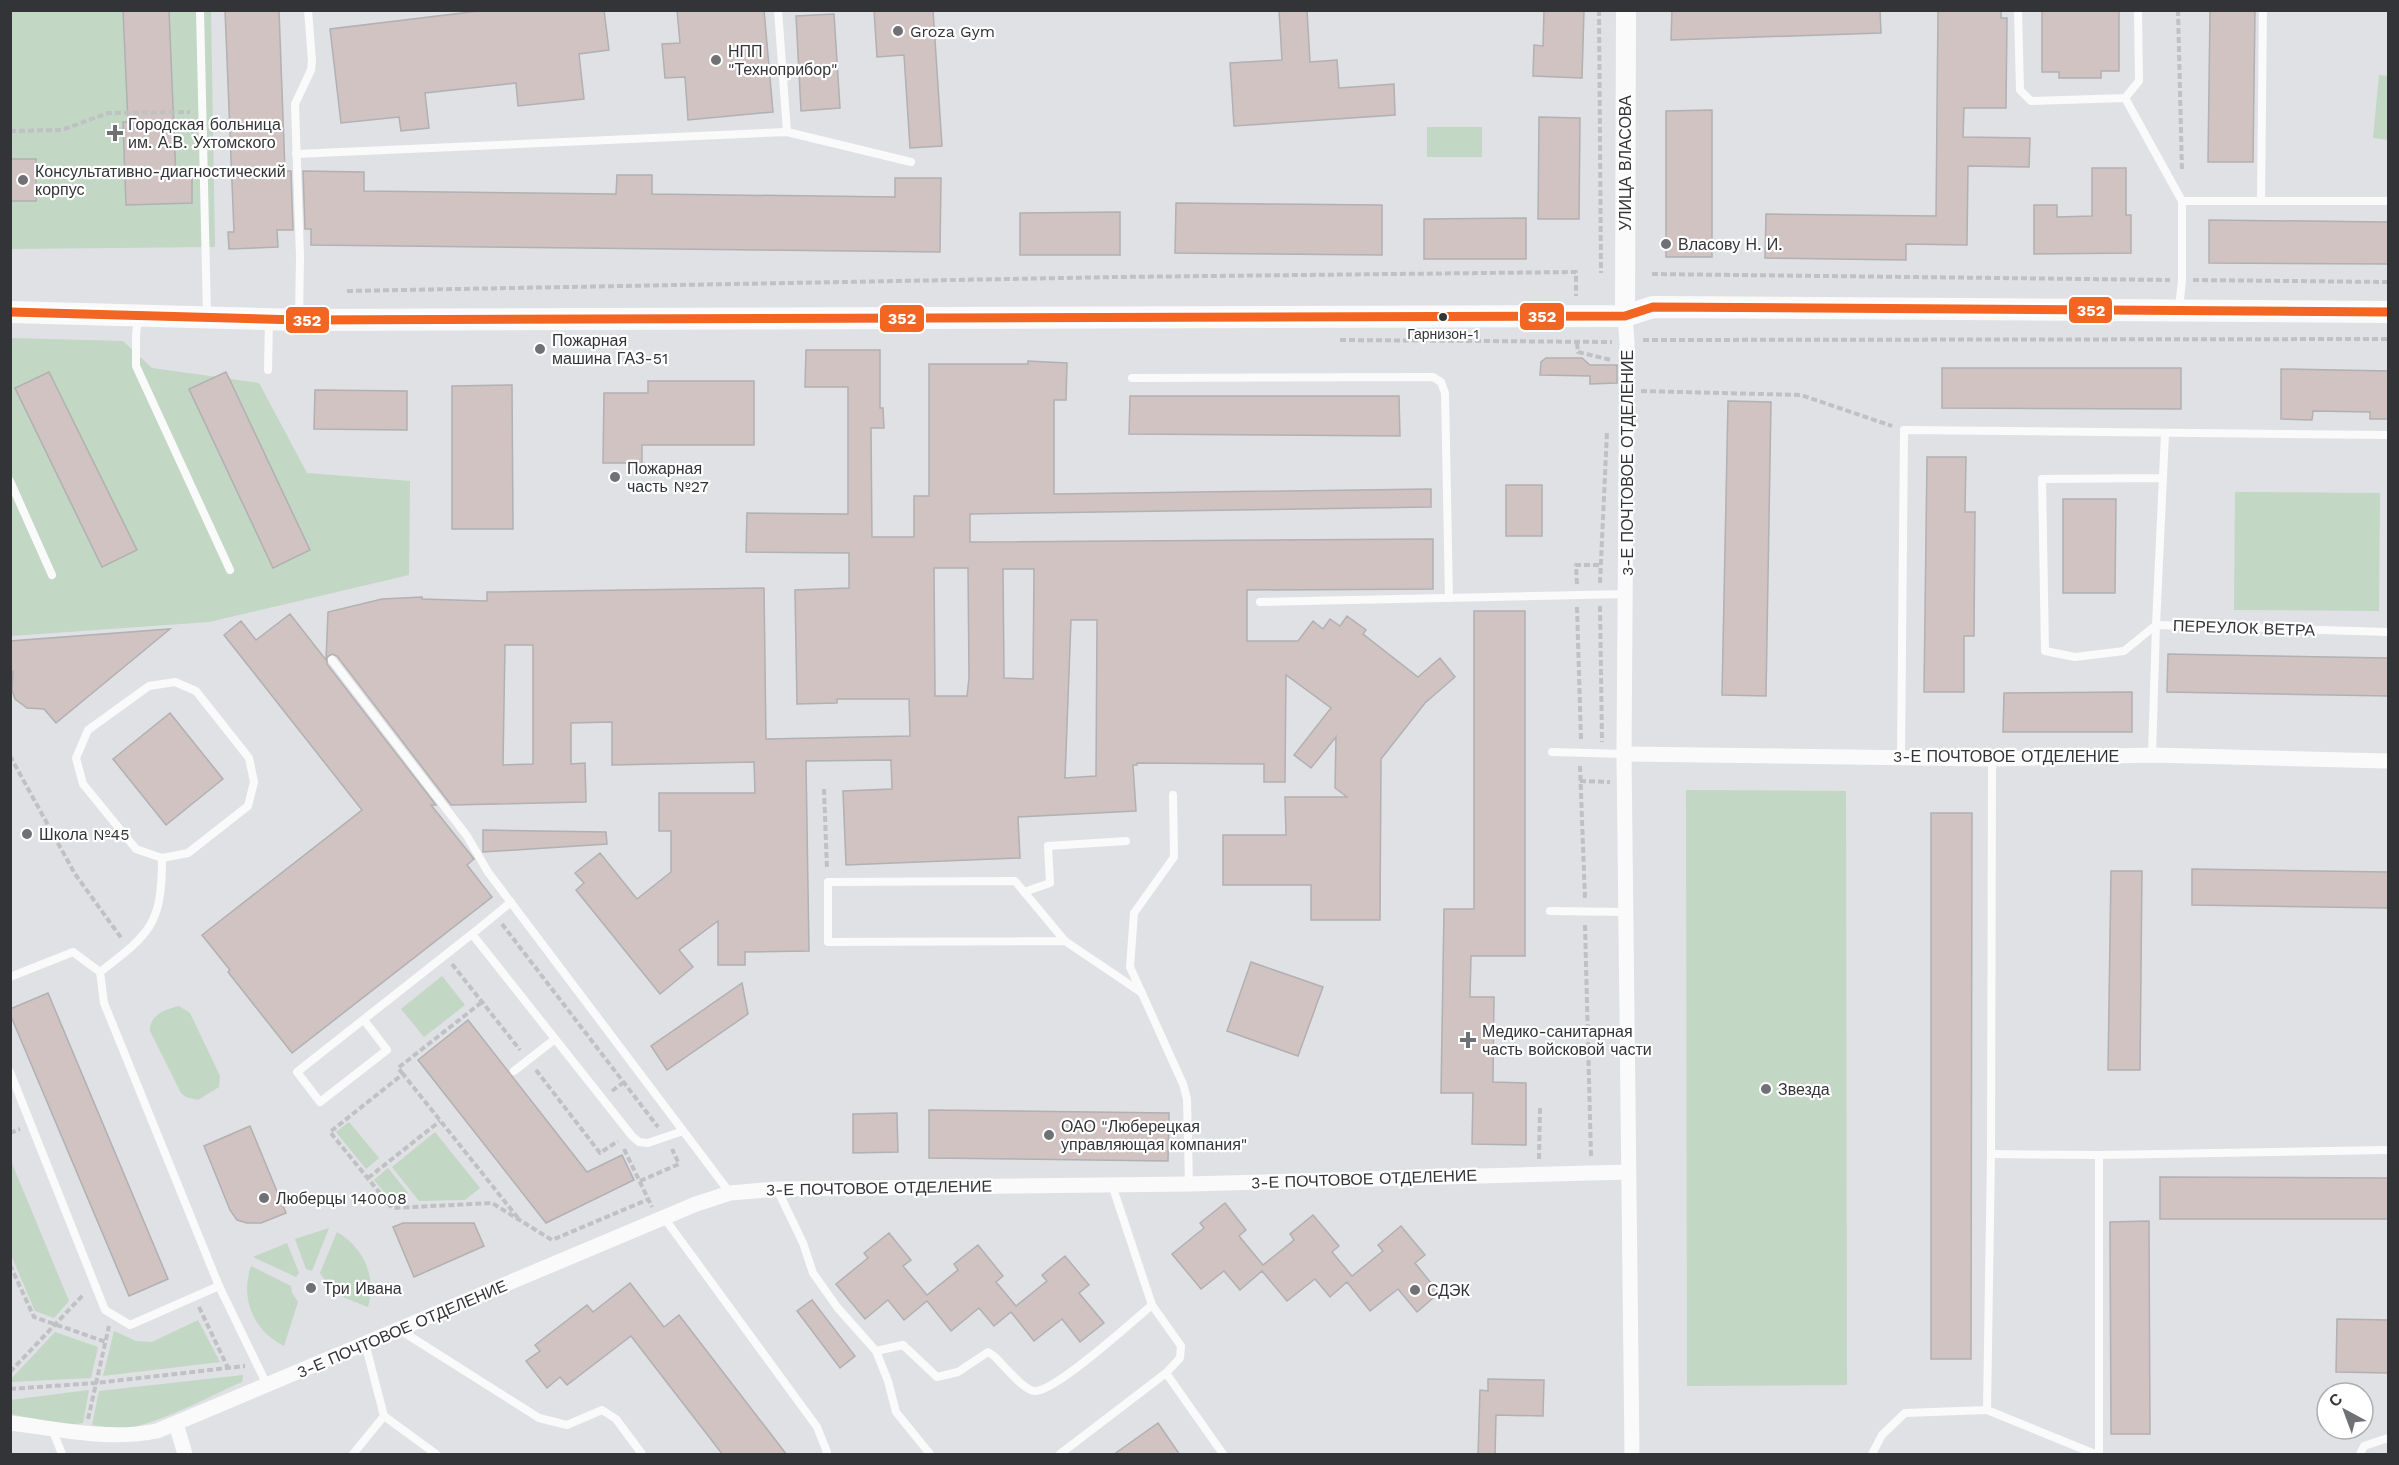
<svg xmlns="http://www.w3.org/2000/svg" width="2399" height="1465" font-family="'Work Sans',sans-serif">
  <style>
    .green { fill: #c2d7c4 }
    .building { fill: #d0c3c2; stroke: #b1b0b2; stroke-width: 1.5; fill-rule: evenodd }
    .lines { fill: none; stroke-linecap: round; stroke-linejoin: round }
    .path { stroke: #c0c1c2; stroke-width: 4; stroke-dasharray: 6 3; stroke-linecap: butt }
    .service { stroke: #fafafb; stroke-width: 8 }
    .minor { stroke: #fafafb; stroke-width: 15 }
    .tertiary { stroke: #fafafb; stroke-width: 20 }
    .secondary { stroke: #fafafb; stroke-width: 22 }
    .bus-1-casing { stroke: #fff; stroke-width: 14 }
    .bus-1 { stroke: #f26522; stroke-width: 9 }
    .poi-dot { fill: #6f7174; stroke: #fff; stroke-width: 2 }
    .bus-dot { fill: #333437; stroke: #fff; stroke-width: 2 }
    .labels { text-anchor: middle; dominant-baseline: central; stroke-width: 4.5; stroke-linejoin: round; paint-order: stroke }
    .bus-label { font-size: 14px; fill: #333437; stroke: #fff }
    .poi-label { font-size: 16px; fill: #333437; stroke: #fff; text-anchor: start }
    .street-label { font-size: 16px; fill: #333437; stroke: #fff }
    .line-badge { stroke: #fff; stroke-width: 2 }
    .badge-label { font-size: 16px; text-anchor: middle; font-weight: bold; fill: #fff }
  </style>
  <rect width="100%" height="100%" fill="#dfe1e5"/>
  <g class="green">
    <polygon points="10,11 211,11 215,247 11,249"/>
    <polygon points="2379,75 2388,76 2388,140 2373,138"/>
    <rect x="1427" y="127" width="55" height="30"/>
    <polygon points="11,338 123,341 152,368 259,383 307,473 410,481 409,575 209,622 11,636"/>
    <polygon points="2235,492 2380,493 2379,611 2234,610"/>
    <polygon points="1686,790 1846,791 1847,1385 1687,1386"/>
    <polygon points="442,976 465,1005 424,1037 401,1009"/>
    <path d="M179,1006L190,1013L220,1076L219,1087L198,1100L186,1097L181,1093L150,1031C149,1015 166,1009 179,1006Z"/>
    <polygon points="349,1122 379,1158 366,1169 336,1132"/>
    <polygon points="435,1132 480,1188 465,1200 419,1201 392,1167"/>
    <polygon points="11,1161 69,1301 54,1318 35,1311 11,1255"/>
    <polygon points="388,1168 408,1193 394,1204 374,1180"/>
    <polygon points="329,1228 312,1271 306,1269 295,1239"/>
    <path d="M337,1232C364,1248 377,1277 368,1307L325,1290L324,1279L320,1273Z"/>
    <polygon points="287,1243 299,1273 296,1277 253,1257"/>
    <path d="M251,1266L291,1286L292,1293L298,1302L284,1346C253,1330 240,1299 251,1266Z"/>
    <polygon points="198,1320 220,1362 103,1376 114,1331 136,1341 152,1342"/>
    <polygon points="55,1332 98,1347 91,1378 11,1382 11,1379"/>
    <path d="M243,1375L242,1382C208,1397 170,1418 134,1427C120,1430 106,1427 92,1425L99,1391Z"/>
    <polygon points="89,1390 83,1423 64,1426 11,1414 10,1400"/>
  </g>
  <g class="building">
    <polygon points="123,10 169,10 176,178 192,178 192,203 126,205 123,122 128,122"/>
    <polygon points="225,10 279,10 285,171 291,171 293,230 277,230 278,247 229,249 228,232 234,232"/>
    <polygon points="487,10 604,10 609,50 579,54 584,99 518,106 516,83 425,93 429,128 401,131 399,117 341,123 330,29"/>
    <polygon points="677,10 764,10 773,112 688,120 685,77 665,78 662,44 680,43"/>
    <polygon points="874,10 933,10 942,146 910,148 904,55 877,57"/>
    <polygon points="1279,10 1307,10 1310,62 1337,60 1339,88 1394,84 1395,115 1234,126 1230,63 1282,60"/>
    <polygon points="1544,10 1584,10 1582,78 1533,76 1534,45 1543,46"/>
    <polygon points="1672,10 1880,10 1881,33 1671,40"/>
    <polygon points="1938,10 2001,10 2001,18 2007,18 2006,108 1964,108 1963,137 2030,138 2029,167 1968,166 1967,245 1906,244 1906,260 1765,258 1766,214 1936,216"/>
    <polygon points="2042,10 2119,10 2119,71 2101,71 2101,78 2059,78 2059,72 2042,72"/>
    <polygon points="2210,10 2255,10 2253,162 2208,162"/>
    <polygon points="834,14 840,108 801,111 796,16"/>
    <polygon points="1712,110 1712,257 1666,257 1666,111"/>
    <polygon points="1539,117 1580,118 1579,219 1538,219"/>
    <rect x="10" y="159" width="26" height="42"/>
    <polygon points="2092,168 2126,168 2126,215 2131,215 2131,253 2034,254 2034,205 2057,205 2057,217 2092,216"/>
    <polygon points="303,171 364,172 364,191 616,194 617,175 652,175 652,194 895,197 895,178 941,178 940,252 311,245 311,229 305,229"/>
    <polygon points="1176,203 1382,205 1382,255 1175,253"/>
    <polygon points="1120,212 1120,255 1020,255 1020,213"/>
    <polygon points="1526,218 1526,259 1424,259 1424,219"/>
    <polygon points="2209,220 2388,222 2388,264 2209,263"/>
    <path d="M806,350H880V408H883L884,428H871L872,537H914V496H929V364H1028V361L1067,363L1066,400H1054V494L1431,489V507L970,514V542L1433,539V589L1247,590V641H1298L1313,621L1323,629L1330,619L1340,626L1347,616L1366,630L1363,634L1418,677L1440,658L1455,677L1425,703L1381,759L1380,920H1311V885H1223V835H1286L1285,797H1347L1335,788L1336,737L1311,768L1294,755L1331,708L1286,675L1285,782H1264V764L1137,763V765H1133L1136,811L1018,817L1020,858L846,865L843,791L892,789L891,760L806,761L809,951L745,952V965H718V921L679,950L693,967L660,994L576,890L584,883L575,873L600,853L637,899L671,872V831H659V793H755L754,762L612,765V722L571,723V764L585,763L586,802L451,805L337,656L332,654L327,657V664L436,805H431L474,859L467,865L492,897L292,1053L228,972L230,970L202,935L362,810L224,635L241,621L256,640L290,614L326,660L328,612L382,599L422,597V599L487,601V592L764,588L766,739L910,736L909,699H837V703L797,704L795,590L849,588V553L746,552L747,513L848,514V387H805ZM934,568H968L969,678L967,696H935ZM1003,569H1034L1033,679L1004,678ZM1071,620H1097L1096,776L1065,778ZM505,645H533V764L503,765Z"/>
    <polygon points="1546,358 1582,358 1590,365 1617,365 1617,383 1590,384 1590,376 1540,375 1541,362"/>
    <polygon points="1942,368 2181,368 2181,409 1942,408"/>
    <polygon points="2281,369 2388,371 2388,419 2370,419 2370,412 2313,411 2312,420 2281,419"/>
    <polygon points="49,372 137,550 102,567 15,388"/>
    <polygon points="226,372 310,550 273,568 189,389"/>
    <polygon points="648,381 754,381 754,445 642,445 642,463 603,463 604,393 648,393"/>
    <polygon points="512,385 513,529 452,529 452,386"/>
    <polygon points="315,390 407,391 407,430 314,429"/>
    <polygon points="1130,396 1399,396 1400,436 1129,434"/>
    <polygon points="1728,401 1771,402 1766,696 1722,695"/>
    <polygon points="1927,457 1966,457 1965,512 1975,512 1974,636 1964,636 1964,692 1924,692"/>
    <rect x="1506" y="485" width="36" height="51"/>
    <polygon points="2063,499 2116,499 2115,593 2063,593"/>
    <polygon points="1474,611 1525,611 1525,956 1471,956 1470,997 1494,997 1493,1082 1526,1083 1526,1145 1472,1144 1473,1093 1441,1093 1444,909 1474,909"/>
    <polygon points="170,629 56,723 44,709 27,708 15,699 12,690 13,672 10,669 10,641"/>
    <polygon points="2168,654 2388,658 2388,696 2167,692"/>
    <polygon points="2132,692 2132,732 2003,732 2004,693"/>
    <polygon points="170,713 223,779 166,825 113,759"/>
    <polygon points="1931,813 1972,813 1971,1359 1931,1359"/>
    <polygon points="483,830 606,832 607,844 483,852"/>
    <polygon points="2192,869 2388,872 2388,908 2192,905"/>
    <polygon points="2111,871 2142,871 2140,1070 2108,1070"/>
    <polygon points="1251,962 1323,987 1298,1056 1227,1031"/>
    <polygon points="742,983 748,1014 667,1070 651,1046"/>
    <polygon points="48,993 168,1279 129,1296 10,1014 10,1009"/>
    <polygon points="468,1020 587,1172 622,1155 634,1180 546,1223 418,1060"/>
    <polygon points="929,1110 1169,1113 1168,1161 929,1158"/>
    <polygon points="897,1113 898,1152 853,1153 853,1114"/>
    <polygon points="250,1126 286,1213 261,1223 247,1223 237,1220 230,1210 204,1146"/>
    <polygon points="2160,1177 2388,1178 2388,1219 2160,1219"/>
    <polygon points="1225,1203 1246,1230 1239,1236 1263,1265 1294,1240 1290,1234 1313,1215 1339,1246 1332,1252 1352,1276 1383,1251 1378,1245 1401,1226 1425,1255 1415,1263 1439,1293 1417,1312 1398,1289 1370,1311 1347,1282 1330,1297 1315,1279 1287,1301 1262,1271 1240,1290 1224,1271 1201,1289 1172,1254 1204,1228 1200,1223"/>
    <polygon points="2149,1221 2150,1434 2111,1434 2110,1222"/>
    <polygon points="403,1223 474,1223 484,1246 414,1277 393,1227"/>
    <polygon points="889,1233 911,1260 903,1266 927,1295 958,1270 954,1264 978,1245 1003,1276 996,1282 1016,1306 1047,1281 1042,1275 1065,1256 1089,1285 1079,1293 1104,1323 1080,1342 1062,1319 1034,1341 1011,1312 994,1326 979,1308 951,1331 927,1301 904,1320 888,1300 865,1319 836,1284 868,1258 864,1253"/>
    <polygon points="630,1283 664,1327 679,1315 787,1455 723,1455 631,1336 567,1385 560,1377 547,1388 526,1361 540,1351 535,1345 587,1305 593,1312"/>
    <polygon points="812,1300 855,1356 840,1368 797,1311"/>
    <polygon points="2337,1319 2388,1320 2388,1373 2336,1372"/>
    <polygon points="1488,1379 1544,1380 1543,1416 1496,1415 1495,1455 1478,1455 1480,1390 1488,1391"/>
    <polygon points="1158,1423 1180,1455 1113,1455"/>
  </g>
  <g class="lines">
    <g class="path">
      <polyline points="1599,10 1601,273"/>
      <polyline points="2178,10 2182,171"/>
      <polyline points="10,131 62,130 108,113 190,112"/>
      <polyline points="1652,274 2170,280"/>
      <polyline points="2193,280 2388,282"/>
      <polyline points="347,291 1118,277 1576,272 1576,296"/>
      <polyline points="1340,340 1612,342"/>
      <polyline points="1643,340 2388,339"/>
      <polyline points="1577,343 1578,352 1611,360"/>
      <polyline points="1641,391 1801,395 1892,426"/>
      <polyline points="1600,583 1607,432"/>
      <polyline points="1577,584 1576,565 1600,565"/>
      <polyline points="1600,606 1602,742"/>
      <polyline points="1577,607 1581,740"/>
      <polyline points="10,756 75,874 122,939"/>
      <polyline points="1580,766 1585,899"/>
      <polyline points="1580,781 1610,782"/>
      <polyline points="824,789 827,869"/>
      <polyline points="502,924 658,1127"/>
      <polyline points="1585,925 1591,1157"/>
      <polyline points="452,964 520,1050"/>
      <polyline points="536,1070 600,1153 618,1141"/>
      <polyline points="403,1074 398,1068 482,1002"/>
      <polyline points="612,1091 624,1082"/>
      <polyline points="10,1133 20,1129"/>
      <polyline points="624,1149 652,1207"/>
      <polyline points="1539,1159 1540,1108"/>
      <polyline points="368,1178 440,1121"/>
      <polyline points="640,1181 679,1164 672,1149"/>
      <polyline points="518,1218 403,1074 330,1132 392,1208 492,1203 552,1240 649,1199"/>
      <polyline points="10,1265 34,1317 106,1342"/>
      <polyline points="199,1307 228,1368"/>
      <polyline points="10,1372 84,1294"/>
      <polyline points="10,1389 96,1383 245,1366"/>
      <polyline points="88,1419 109,1326"/>
    </g>
    <g class="service">
      <polyline points="200,10 207,315"/>
      <polyline points="778,10 787,132"/>
      <polyline points="2018,10 2020,90 2031,101 2125,98 2139,81 2138,10"/>
      <polyline points="2125,98 2182,201 2182,280 2179,309"/>
      <polyline points="296,154 787,132 911,162"/>
      <polyline points="2182,201 2388,201"/>
      <polyline points="2261,201 2263,10"/>
      <polyline points="138,317 136,335 136,366 230,570"/>
      <polyline points="299,318 300,257 295,104 311,70 312,61 308,10"/>
      <polyline points="268,370 269,320"/>
      <polyline points="1132,378 1433,377 1441,382 1445,393 1449,598"/>
      <polyline points="2163,478 2042,479 2045,651 2075,657 2124,651 2156,625 2165,434"/>
      <polyline points="10,481 52,575"/>
      <polyline points="1260,602 1626,594"/>
      <polyline points="332,660 467,836 488,872 730,1193"/>
      <polyline points="1552,752 1624,754"/>
      <polyline points="2152,755 2156,625 2388,632"/>
      <polyline points="1901,757 1904,430 2388,435"/>
      <polyline points="1173,795 1174,857 1134,913 1130,967 1183,1084 1187,1099 1189,1184"/>
      <polyline points="1024,892 1050,883 1048,846 1126,841"/>
      <polyline points="1550,911 1625,912"/>
      <polyline points="472,934 511,902"/>
      <polyline points="1065,941 1015,881 828,882 828,942 1065,941 1142,993"/>
      <path d="M100,972C151,933 162,924 162,858L188,853L248,806L254,782L249,758L196,691L175,682L149,686L88,730L76,758L83,784L136,849L162,858"/>
      <polyline points="10,977 73,952 100,972 104,1003 219,1286 267,1385"/>
      <polyline points="364,1020 387,1050 320,1102 297,1072 472,934 632,1136 639,1142 648,1143 683,1131"/>
      <polyline points="514,1071 555,1039"/>
      <polyline points="10,1072 105,1310 130,1325 219,1286"/>
      <polyline points="1991,1154 2099,1155 2388,1150"/>
      <polyline points="2099,1155 2099,1454"/>
      <polyline points="1112,1185 1152,1305"/>
      <path d="M777,1189L803,1243L813,1273L837,1307L876,1351L903,1345L937,1377L958,1372L988,1352L994,1356C1003,1364 1024,1392 1036,1391C1057,1390 1132,1322 1152,1305L1181,1346L1180,1358L1166,1373L1223,1454"/>
      <polyline points="665,1219 817,1427 827,1452 826,1454"/>
      <polyline points="400,1330 539,1418 567,1425 602,1410 616,1419 642,1454"/>
      <polyline points="365,1343 384,1416 436,1454"/>
      <polyline points="876,1351 888,1381 896,1412 930,1454"/>
      <polyline points="1987,1410 2095,1454"/>
      <polyline points="52,1429 62,1454"/>
      <polyline points="353,1454 384,1416"/>
      <polyline points="1060,1454 1166,1373"/>
      <polyline points="1872,1454 1882,1435 1905,1413 1987,1410 1991,1154 1992,759"/>
      <polyline points="2360,1454 2364,1446 2388,1438"/>
    </g>
    <g class="minor">
      <polyline points="1625,316 1627,342 1624,754 1632,1454"/>
      <polyline points="1624,754 1992,759 2152,755 2388,761"/>
      <path d="M10,1423C60,1429 108,1441 157,1431L696,1204L730,1193L777,1189L1189,1184L1628,1172"/>
      <polyline points="176,1424 185,1454"/>
    </g>
    <polyline class="tertiary" points="1625,316 1626,10"/>
    <polyline class="secondary" points="10,312 299,320 1625,316 1653,307 2388,312"/>
    <defs>
      <polyline id="bus-1" points="10,312 299,320 1625,316 1653,307 2388,312"/>
    </defs>
    <use href="#bus-1" class="bus-1-casing"/>
    <use href="#bus-1" class="bus-1"/>
  </g>
  <g class="poi-dot">
    <circle cx="898" cy="31" r="6"/>
    <circle cx="716" cy="60" r="6"/>
    <path d="M112 124h6v6h6v6h-6v6h-6v-6h-6v-6h6z"/>
    <circle cx="23" cy="180" r="6"/>
    <circle cx="1666" cy="244" r="6"/>
    <circle cx="540" cy="349" r="6"/>
    <circle cx="615" cy="477" r="6"/>
    <circle cx="27" cy="834" r="6"/>
    <path d="M1465 1031h6v6h6v6h-6v6h-6v-6h-6v-6h6z"/>
    <circle cx="1766" cy="1089" r="6"/>
    <circle cx="1049" cy="1135" r="6"/>
    <circle cx="264" cy="1198" r="6"/>
    <circle cx="311" cy="1288" r="6"/>
    <circle cx="1415" cy="1290" r="6"/>
  </g>
  <circle class="bus-dot" cx="1443" cy="317" r="5"/>
  <g class="labels">
    <g class="bus-label">
      <text x="1443" y="334">Гарнизон-1</text>
    </g>
    <g class="poi-label">
      <text x="910" y="31">Groza Gym</text>
      <text x="728" y="51">НПП<tspan x="728" dy="18">"Техноприбор"</tspan></text>
      <text x="128" y="124">Городская больница<tspan x="128" dy="18">им. А.В. Ухтомского</tspan></text>
      <text x="35" y="171">Консультативно-диагностический<tspan x="35" dy="18">корпус</tspan></text>
      <text x="1678" y="244">Власову Н. И.</text>
      <text x="552" y="340">Пожарная<tspan x="552" dy="18">машина ГАЗ-51</tspan></text>
      <text x="627" y="468">Пожарная<tspan x="627" dy="18">часть №27</tspan></text>
      <text x="39" y="834">Школа №45</text>
      <text x="1482" y="1031">Медико-санитарная<tspan x="1482" dy="18">часть войсковой части</tspan></text>
      <text x="1778" y="1089">Звезда</text>
      <text x="1061" y="1126">ОАО "Люберецкая<tspan x="1061" dy="18">управляющая компания"</tspan></text>
      <text x="276" y="1198">Люберцы 140008</text>
      <text x="323" y="1288">Три Ивана</text>
      <text x="1427" y="1290">СДЭК</text>
    </g>
    <g class="street-label">
      <text transform="translate(1625 163) rotate(-90)">УЛИЦА ВЛАСОВА</text>
      <text transform="translate(1627 463) rotate(-90)">3-Е ПОЧТОВОЕ ОТДЕЛЕНИЕ</text>
      <text transform="translate(2244 628) rotate(2)">ПЕРЕУЛОК ВЕТРА</text>
      <text x="2006" y="756">3-Е ПОЧТОВОЕ ОТДЕЛЕНИЕ</text>
      <text transform="translate(1364 1179) rotate(-2)">3-Е ПОЧТОВОЕ ОТДЕЛЕНИЕ</text>
      <text transform="translate(879 1188) rotate(-1)">3-Е ПОЧТОВОЕ ОТДЕЛЕНИЕ</text>
      <text transform="translate(402 1329) rotate(-23)">3-Е ПОЧТОВОЕ ОТДЕЛЕНИЕ</text>
    </g>
  </g>
  <g class="line-badge">
    <rect x="2068" y="296" width="45" height="28" rx="6" fill="#f26522"/>
    <rect x="1519" y="302" width="46" height="29" rx="6" fill="#f26522"/>
    <rect x="879" y="304" width="46" height="29" rx="6" fill="#f26522"/>
    <rect x="285" y="306" width="45" height="28" rx="6" fill="#f26522"/>
  </g>
  <g class="badge-label">
    <text x="2091" y="316">352</text>
    <text x="1542" y="322">352</text>
    <text x="902" y="324">352</text>
    <text x="307" y="326">352</text>
  </g>
  <rect width="2399" height="1465" fill="none" stroke="#333437" stroke-width="24"/>
  <g transform="translate(2345 1411) rotate(319)"><circle r="28" fill="#ffffff" stroke="#adaeaf" stroke-width="1.5"/>
  <path d="M0-4.5L10 22L0 15L-10 22Z" fill="#6f7174"/>
  <text y="-9" font-size="16" font-weight="bold" text-anchor="middle" fill="#333437">С</text>
  </g>
</svg>
